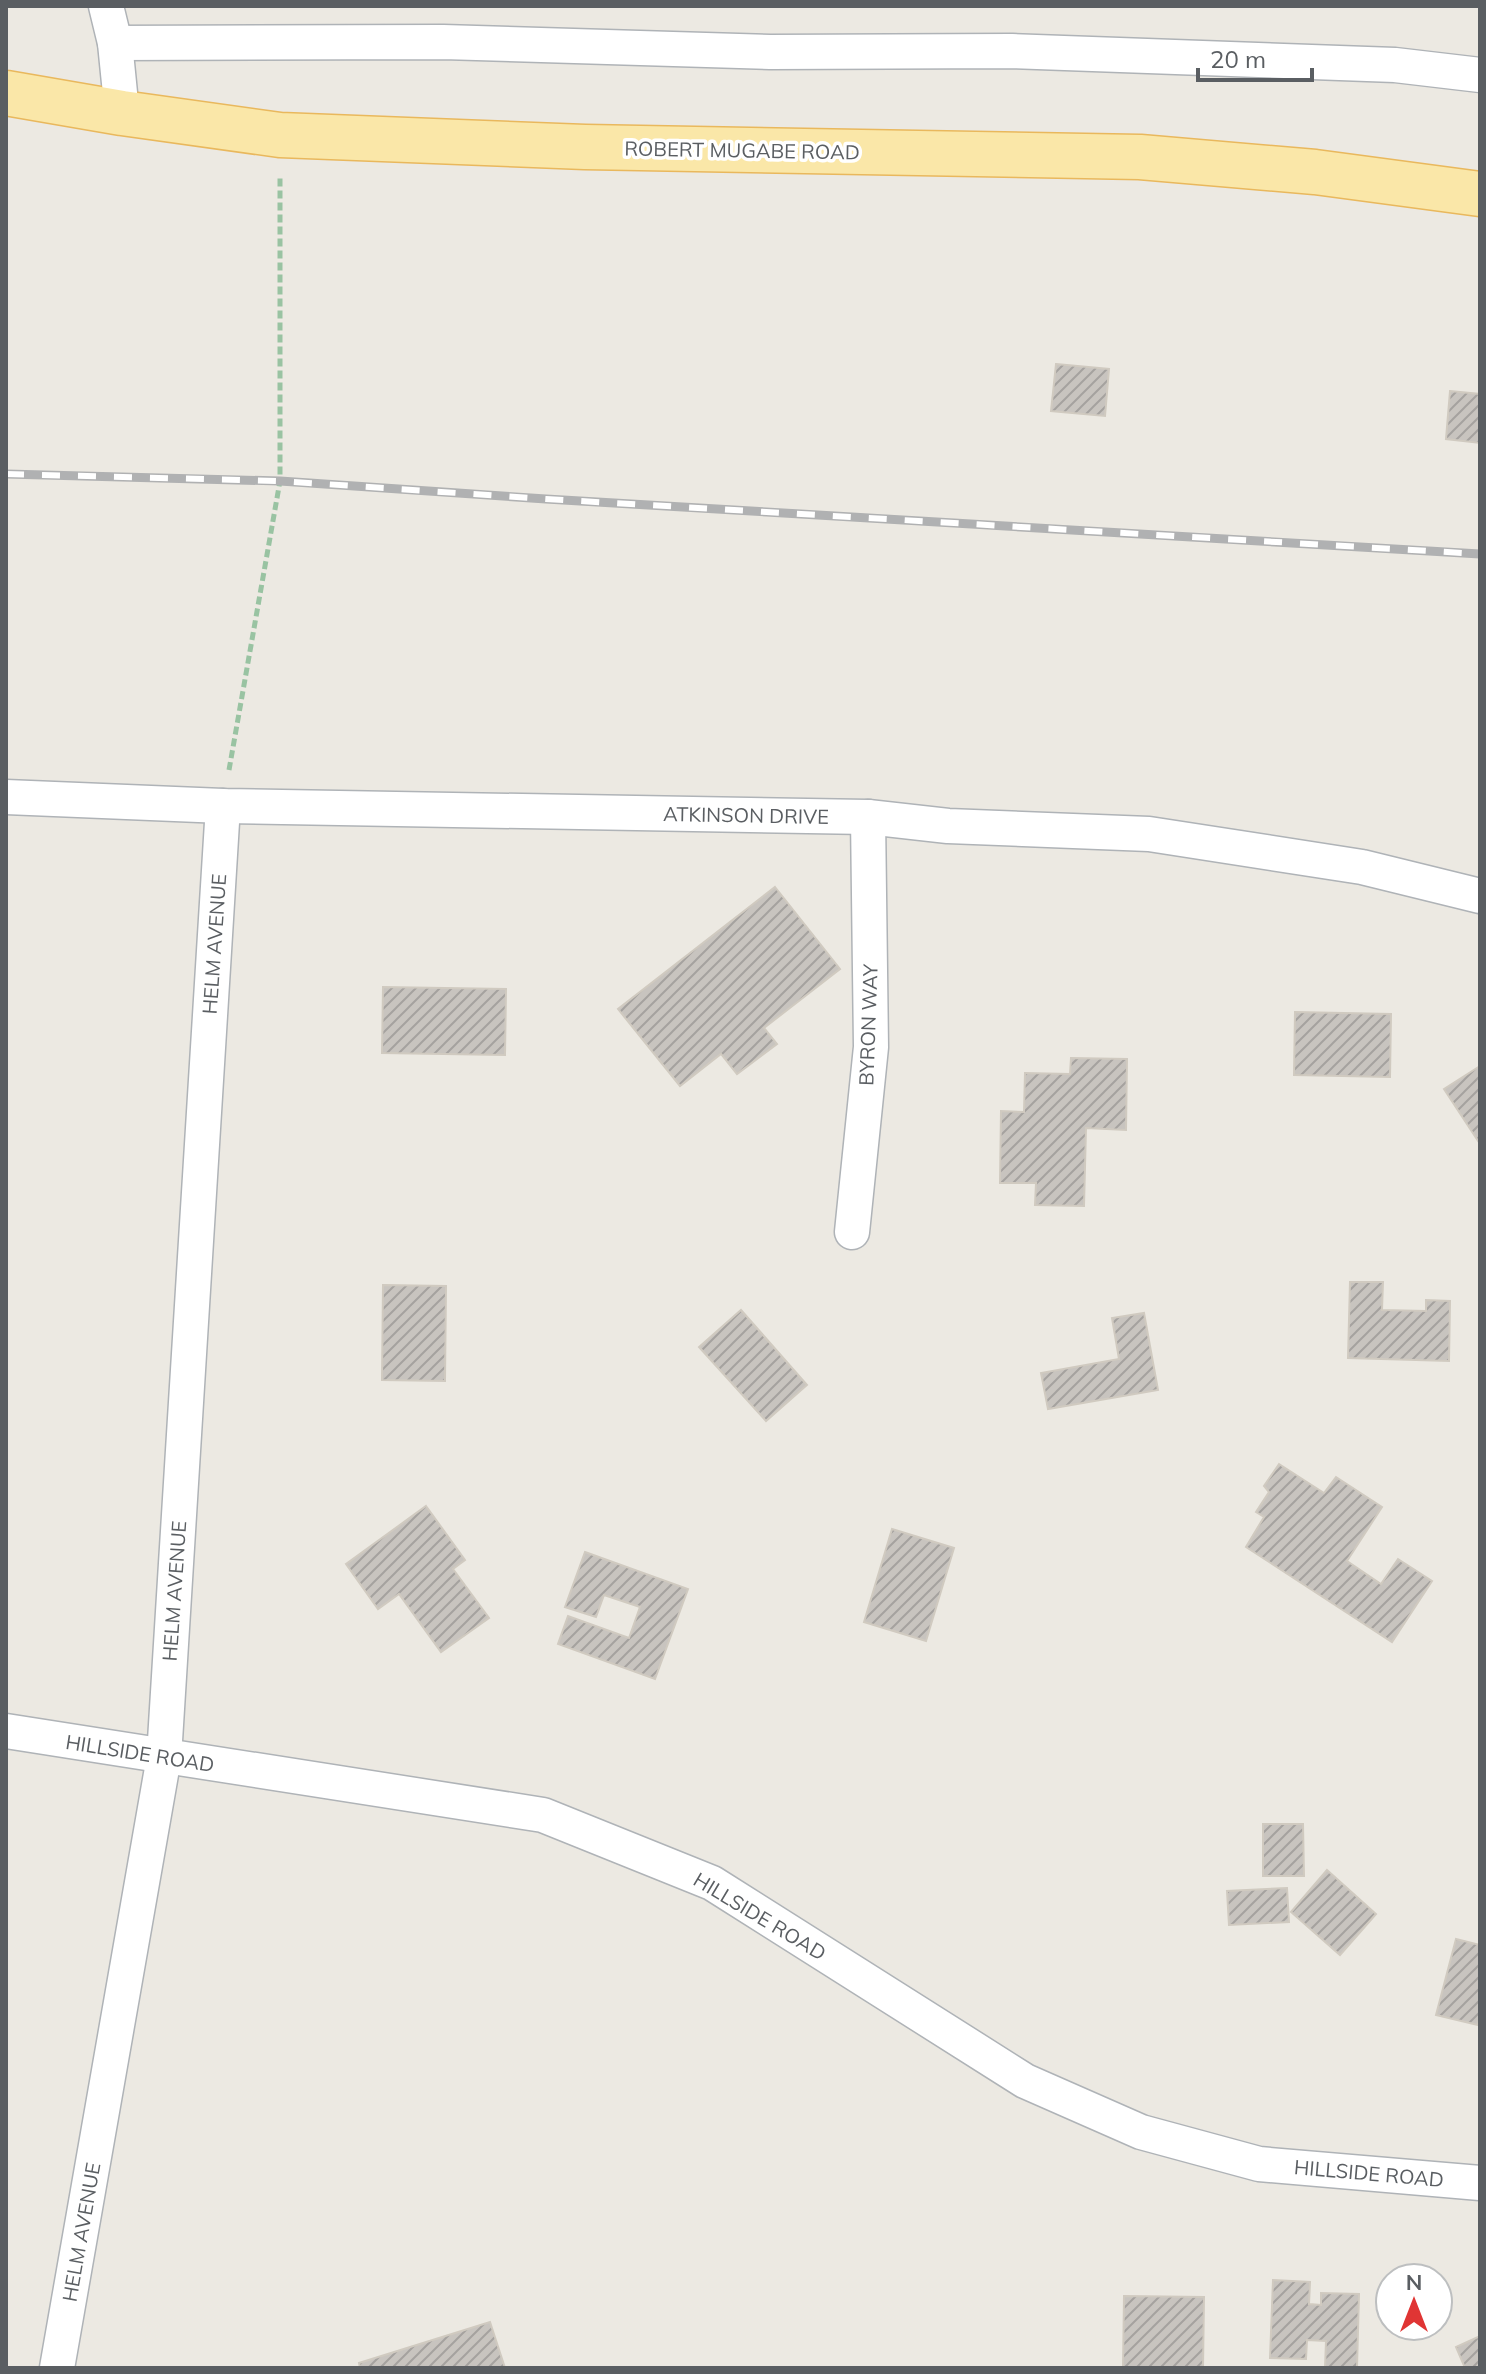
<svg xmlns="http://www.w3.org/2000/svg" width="1486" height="2374" font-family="Mulish,sans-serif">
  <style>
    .building { fill: url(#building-hatch); stroke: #d0cac0; stroke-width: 2 }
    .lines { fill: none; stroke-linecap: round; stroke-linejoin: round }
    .minor-casing { stroke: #afb3b7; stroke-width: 37 }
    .primary-casing { stroke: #e9b85d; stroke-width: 47 }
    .path { stroke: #99c3a2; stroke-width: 5; stroke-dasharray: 8 4; stroke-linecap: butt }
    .minor { stroke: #fff; stroke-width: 34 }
    .primary { stroke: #fae7a8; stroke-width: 44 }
    .rail-casing { stroke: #b0b1b2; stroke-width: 9 }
    .rail { stroke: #fff; stroke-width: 6; stroke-dasharray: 18; stroke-linecap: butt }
    .labels { text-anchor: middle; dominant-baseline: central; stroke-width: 7; stroke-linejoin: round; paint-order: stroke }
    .street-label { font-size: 20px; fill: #5a5e62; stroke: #fff }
  </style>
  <defs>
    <pattern id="building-hatch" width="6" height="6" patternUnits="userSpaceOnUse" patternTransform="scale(2)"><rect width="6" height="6" fill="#c8c4bf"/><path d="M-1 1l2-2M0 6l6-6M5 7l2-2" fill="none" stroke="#a5a29f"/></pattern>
  </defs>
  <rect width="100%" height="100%" fill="#ece9e2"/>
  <g class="building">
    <polygon points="1056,364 1109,369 1105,416 1051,411"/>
    <polygon points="1450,391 1480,394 1480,443 1446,439"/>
    <polygon points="775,887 840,969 764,1028 777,1044 737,1074 721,1054 680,1086 618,1009"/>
    <polygon points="383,987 506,989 505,1055 382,1053"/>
    <polygon points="1295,1012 1391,1014 1390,1077 1294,1075"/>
    <polygon points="1071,1058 1127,1059 1126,1130 1086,1128 1084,1206 1035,1205 1036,1183 1000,1183 1001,1111 1024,1112 1025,1073 1070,1074"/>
    <polygon points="1480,1066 1480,1144 1444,1089"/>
    <polygon points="1350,1282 1383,1282 1382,1310 1426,1311 1426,1300 1450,1301 1449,1361 1348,1358"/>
    <polygon points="383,1285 446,1286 445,1381 382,1380"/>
    <polygon points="741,1310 807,1385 766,1421 699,1347"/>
    <polygon points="1144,1313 1158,1390 1048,1409 1041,1373 1119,1359 1112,1318"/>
    <polygon points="1279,1464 1324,1493 1336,1477 1382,1507 1347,1561 1381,1584 1398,1559 1432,1581 1392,1642 1246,1547 1264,1517 1256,1512 1269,1492 1264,1486"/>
    <polygon points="426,1506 465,1560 453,1569 489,1618 441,1652 399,1594 378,1609 346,1564"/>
    <polygon points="892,1529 954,1548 926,1641 864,1622"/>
    <polygon points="585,1552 688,1589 655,1679 558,1644 568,1616 629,1638 640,1607 604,1595 596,1617 565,1607"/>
    <polygon points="1263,1824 1303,1824 1304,1876 1263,1876"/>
    <polygon points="1327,1870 1376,1914 1340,1955 1291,1912"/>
    <polygon points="1287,1888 1289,1922 1229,1925 1227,1891"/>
    <polygon points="1456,1939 1480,1945 1480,2016 1478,2025 1436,2015"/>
    <polygon points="1273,2280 1310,2282 1309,2304 1321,2305 1321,2293 1359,2294 1357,2368 1325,2368 1326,2341 1307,2340 1306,2359 1270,2358"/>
    <polygon points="1124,2296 1204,2297 1203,2368 1123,2368"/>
    <polygon points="490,2322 505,2368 360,2368 359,2363"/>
    <polygon points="1480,2336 1480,2368 1465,2368 1456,2347"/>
  </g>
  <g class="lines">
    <defs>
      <g id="minor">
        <polyline points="106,6 115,43 122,113"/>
        <polyline points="115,43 443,42 770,52 1012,51 1395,65 1480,75"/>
        <polyline points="6,797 223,806 868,817 948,826 1149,834 1362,867 1480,896"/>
        <polyline points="852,1232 871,1047 868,817"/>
        <polyline points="6,1731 543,1815 712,1883 1025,2081 1141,2132 1259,2164 1480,2183"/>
        <polyline points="57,2368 164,1757 223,806"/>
      </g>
      <polyline id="primary" points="6,93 122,113 280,135 585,147 1140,157 1315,172 1480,194"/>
    </defs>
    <use href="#minor" class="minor-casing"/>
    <use href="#primary" class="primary-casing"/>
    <polyline class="path" points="229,770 280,481 280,176"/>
    <use href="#minor" class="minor"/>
    <use href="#primary" class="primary"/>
    <defs>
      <polyline id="rail" points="6,474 280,481 546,499 1480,554"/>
    </defs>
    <use href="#rail" class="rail-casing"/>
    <use href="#rail" class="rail"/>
  </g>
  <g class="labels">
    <g class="street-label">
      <text transform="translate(742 150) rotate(1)">ROBERT MUGABE ROAD</text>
      <text transform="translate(746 815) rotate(1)">ATKINSON DRIVE</text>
      <text transform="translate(214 944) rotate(-86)">HELM AVENUE</text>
      <text transform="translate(868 1025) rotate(-88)">BYRON WAY</text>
      <text transform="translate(174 1591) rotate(-86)">HELM AVENUE</text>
      <text transform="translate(140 1753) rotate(9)">HILLSIDE ROAD</text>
      <text transform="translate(760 1916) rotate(31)">HILLSIDE ROAD</text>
      <text transform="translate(1369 2173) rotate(5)">HILLSIDE ROAD</text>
      <text transform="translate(81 2232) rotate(-80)">HELM AVENUE</text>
    </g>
  </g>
  <rect width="1486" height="2374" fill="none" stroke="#5a5e62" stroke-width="16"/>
  <g transform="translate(1414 2302)"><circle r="38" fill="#ffffff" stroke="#bdbfc0" stroke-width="2"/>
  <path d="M0-6L14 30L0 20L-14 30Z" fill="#e03534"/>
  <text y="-12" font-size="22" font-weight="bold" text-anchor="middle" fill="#5a5e62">N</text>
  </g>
  <path d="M1198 68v12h114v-12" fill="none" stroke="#5a5e62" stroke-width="4"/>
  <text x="1210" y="68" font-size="24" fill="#5a5e62" stroke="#ffffff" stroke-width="6" paint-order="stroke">20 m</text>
</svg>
